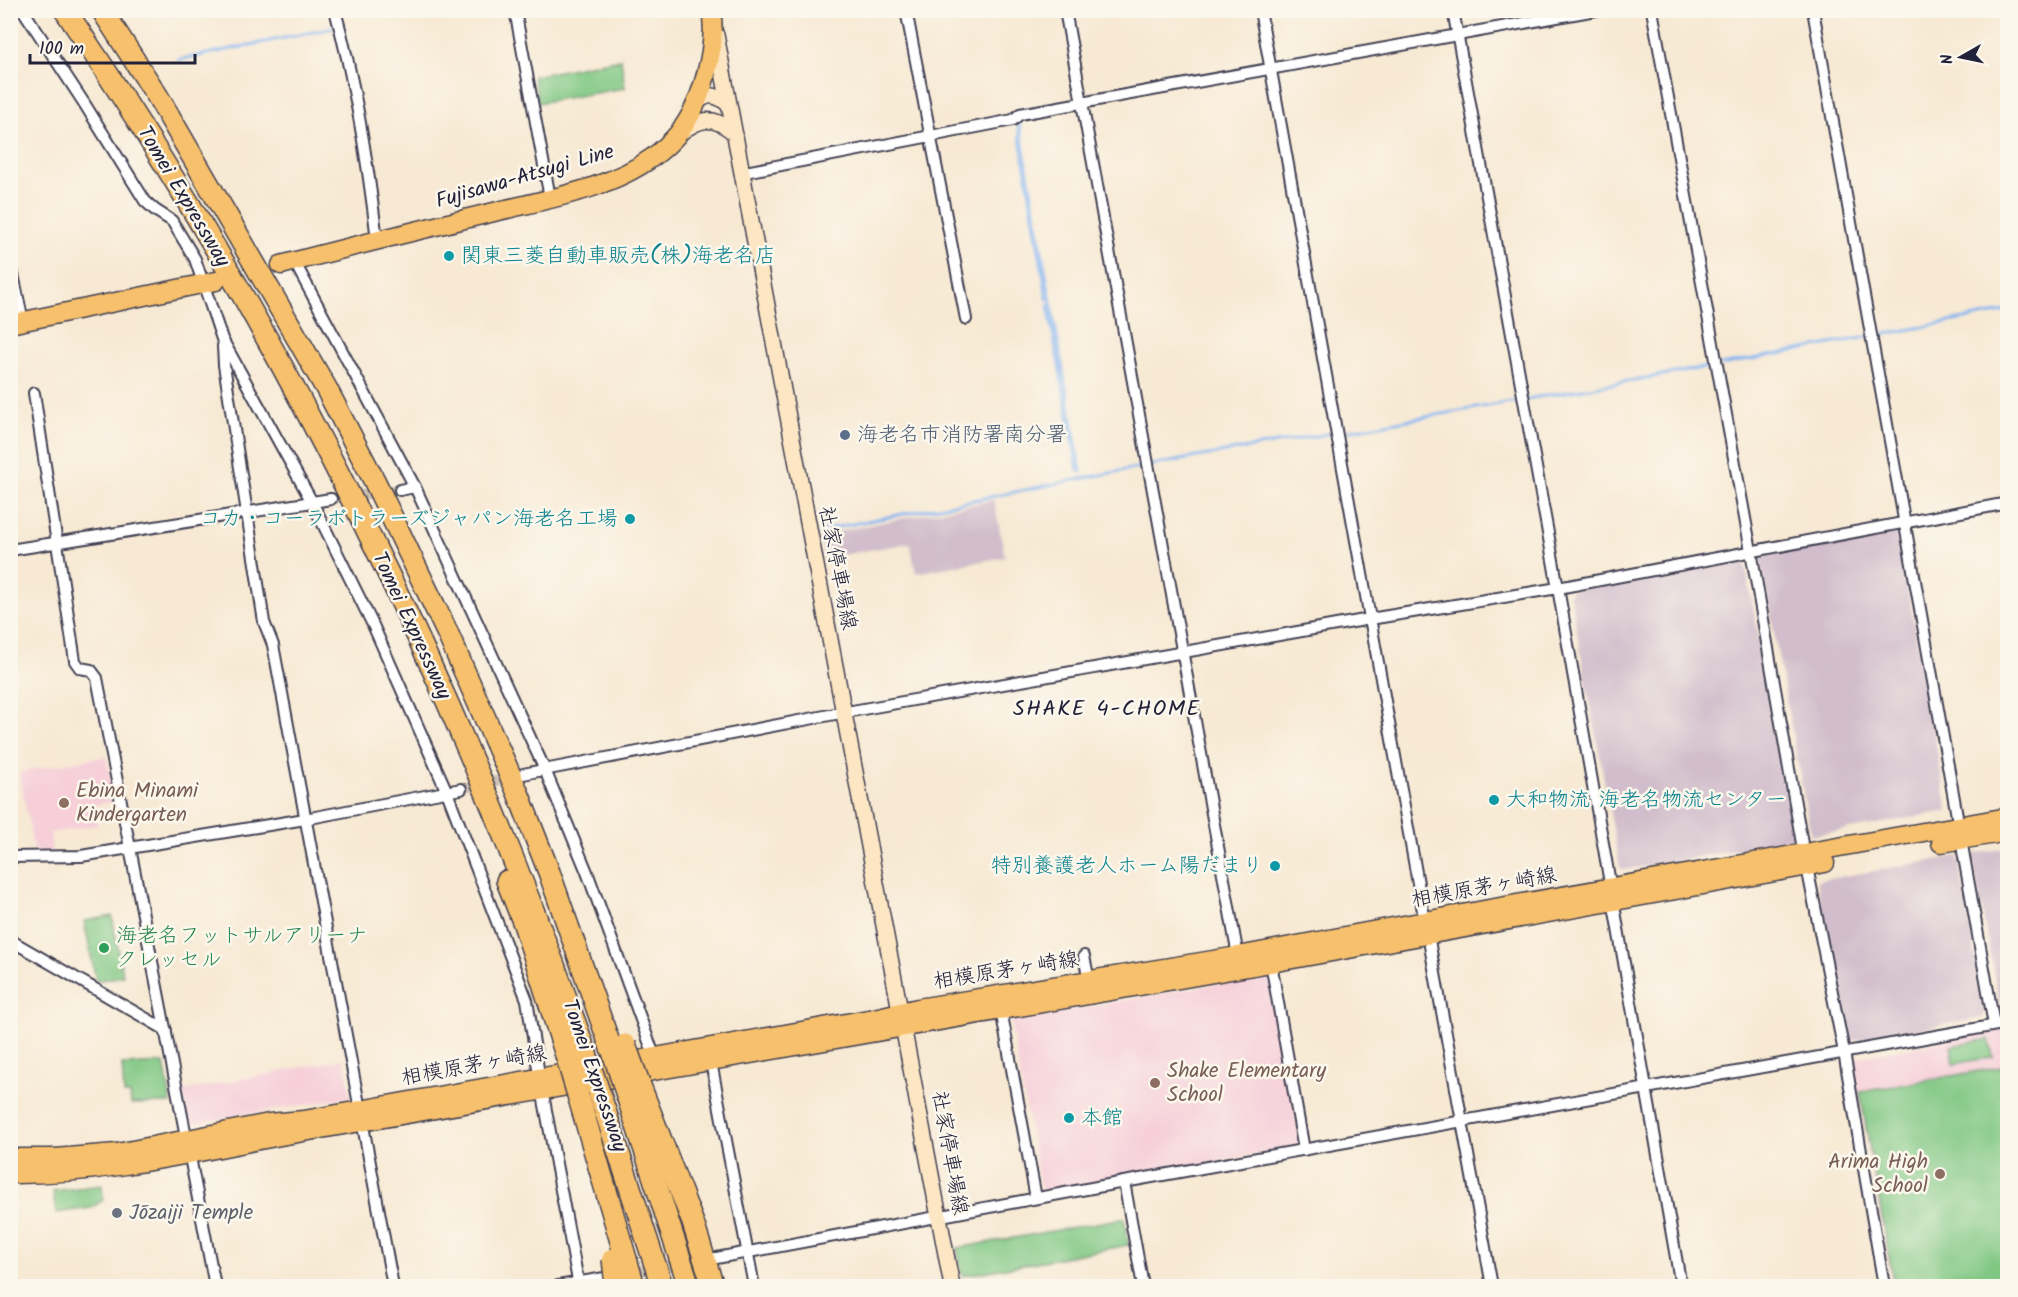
<svg xmlns="http://www.w3.org/2000/svg" width="2018" height="1297" font-family="Kalam,'Klee One',sans-serif">
  <style>
    .built { fill: #f6cfd9 }
    .industrial { fill: #d1bdcb }
    .green { fill: #80c783; stroke: #51745f; stroke-width: 1.5 }
    .lines { fill: none; stroke-linecap: round; stroke-linejoin: round }
    .stream { stroke: #86b5f1; stroke-width: 3 }
    .minor-tunnel { stroke: #ccc1b5; stroke-width: 10; stroke-dasharray: 10 5; stroke-linecap: butt }
    .minor-casing { stroke: #424052; stroke-width: 14 }
    .secondary-casing { stroke: #424052; stroke-width: 18 }
    .primary-casing { stroke: #424052; stroke-width: 21 }
    .motorway-casing { stroke: #424052; stroke-width: 24 }
    .minor { stroke: #fff; stroke-width: 10 }
    .secondary { stroke: #fce6c4; stroke-width: 15 }
    .primary { stroke: #f7c06c; stroke-width: 18 }
    .motorway { stroke: #f7c06c; stroke-width: 21 }
    .motorway-bridge-casing { stroke: #424052; stroke-width: 24; stroke-linecap: butt }
    .motorway-bridge { stroke: #f7c06c; stroke-width: 21 }
    .culture-dot { fill: #0f9aa8; stroke: #fbf7ec; stroke-width: 2 }
    .service-dot { fill: #5c6f8a; stroke: #fbf7ec; stroke-width: 2 }
    .education-dot { fill: #8d6e63; stroke: #fbf7ec; stroke-width: 2 }
    .leisure-dot { fill: #2e9e5b; stroke: #fbf7ec; stroke-width: 2 }
    .worship-dot { fill: #6b7280; stroke: #fbf7ec; stroke-width: 2 }
    .labels { text-anchor: middle; dominant-baseline: central; stroke-width: 5; stroke-linejoin: round; paint-order: stroke }
    .street-label { font-size: 21px; fill: #22223b; stroke: #fbf7ec }
    .culture-label { font-size: 21px; fill: #0d838f; stroke: #fbf7ec; text-anchor: start }
    .service-label { font-size: 21px; fill: #4e5e75; stroke: #fbf7ec; text-anchor: start }
    .education-label { font-size: 21px; fill: #785e54; stroke: #fbf7ec; text-anchor: start }
    .leisure-label { font-size: 21px; fill: #27864d; stroke: #fbf7ec; text-anchor: start }
    .worship-label { font-size: 21px; fill: #5b616d; stroke: #fbf7ec; text-anchor: start }
    .neighbourhood-label { font-size: 22px; letter-spacing: 1.5px; fill: #22223b; stroke: #fbf7ec }
  </style>
  <rect width="100%" height="100%" fill="#fbf7ec"/>
  <filter id="ink" filterUnits="userSpaceOnUse"><feTurbulence type="fractalNoise" baseFrequency=".0167" numOctaves="2"/><feDisplacementMap in="SourceGraphic" scale="12" xChannelSelector="R" yChannelSelector="G"/><feConvolveMatrix kernelMatrix="1 2 1 2 8 2 1 2 1" color-interpolation-filters="sRGB"/></filter>
  <filter id="wash" filterUnits="userSpaceOnUse"><feTurbulence type="fractalNoise" baseFrequency=".008" numOctaves="4" result="noise"/><feDisplacementMap in="SourceGraphic" scale="24" xChannelSelector="R" yChannelSelector="G"/><feGaussianBlur stdDeviation="1.35" result="paint"/><feColorMatrix in="noise" values="0 0 0 0 0 0 0 0 0 0 0 0 0 0 0 0 0 1.4 0 .05"/><feComposite in="paint" operator="in"/></filter>
  <g filter="url(#wash)">
    <rect width="100%" height="100%" fill="#f7e9d3"/>
    <g class="built">
      <polygon points="106,756 115,801 94,805 97,825 50,833 52,852 34,851 19,772"/>
      <polygon points="1266,975 1270,977 1300,1143 1297,1147 1046,1192 1040,1187 1011,1024 1013,1020"/>
      <polygon points="2007,1029 2007,1286 1892,1286 1853,1062 1856,1058"/>
      <polygon points="344,1059 351,1097 189,1124 182,1091"/>
    </g>
    <g class="industrial">
      <polygon points="994,500 1005,557 916,573 910,543 824,558 820,535"/>
      <polygon points="1897,531 1948,811 1811,836 1760,556"/>
      <polygon points="1739,560 1745,564 1795,836 1793,840 1624,870 1620,867 1570,594 1572,590"/>
      <polygon points="2007,848 2008,1012 2005,1013 2000,1009 1972,854"/>
      <polygon points="1958,856 1985,1012 1982,1018 1851,1041 1845,1037 1817,881"/>
    </g>
    <g class="green">
      <polygon points="621,59 625,88 538,103 533,76"/>
      <polygon points="112,916 123,976 96,981 84,921"/>
      <polygon points="1989,1039 1993,1057 1954,1064 1951,1046"/>
      <polygon points="164,1063 171,1103 131,1104 130,1094 124,1094 122,1065"/>
      <polygon points="2007,1066 2007,1286 1894,1286 1860,1092"/>
      <polygon points="102,1185 103,1200 91,1208 56,1213 53,1191"/>
      <polygon points="1124,1218 1129,1245 962,1276 957,1248"/>
    </g>
    <g class="lines">
      <g class="stream">
        <polyline points="178,60 333,28"/>
        <polyline points="1019,122 1081,472"/>
        <polyline points="1018,124 1047,299"/>
        <polyline points="1048,305 1078,470"/>
        <polyline points="1874,336 2008,311"/>
        <polyline points="1721,365 1867,337"/>
        <polyline points="1340,432 1714,366"/>
        <polyline points="822,530 1141,467 1333,433"/>
      </g>
    </g>
  </g>
  <g filter="url(#ink)">
    <g class="lines">
      <g class="minor-tunnel">
        <polyline points="331,499 400,490"/>
        <polyline points="461,789 513,777"/>
        <polyline points="638,1271 685,1263"/>
      </g>
      <defs>
        <g id="minor">
          <polyline points="23,10 84,103 145,201 155,210 172,221 195,259 222,339 312,502 373,625 447,792 527,1000 538,1068 579,1286"/>
          <path d="M335,10C356,86 368,163 377,240"/>
          <polyline points="515,10 550,198"/>
          <polyline points="906,10 966,319"/>
          <polyline points="1065,10 1238,956"/>
          <polyline points="1260,10 1425,922"/>
          <polyline points="1453,10 1558,588 1681,1286"/>
          <polyline points="1652,10 1751,551 1804,855"/>
          <polyline points="1813,10 1959,827"/>
          <polyline points="2006,10 2008,17"/>
          <polyline points="740,173 1013,120 1020,114 1596,10"/>
          <polyline points="10,260 23,322"/>
          <polyline points="294,261 415,487 545,770 587,872 655,1058"/>
          <polyline points="223,346 224,365 264,622 273,645 393,1286"/>
          <polyline points="34,393 75,661 80,668 91,670 97,678 215,1286"/>
          <polyline points="400,490 415,487"/>
          <polyline points="10,550 331,499"/>
          <polyline points="523,774 835,714 1370,619 1558,588 2008,503"/>
          <polyline points="1961,840 1994,1025"/>
          <polyline points="10,857 81,856 305,819 461,789"/>
          <polyline points="1807,867 1844,1052 1884,1286"/>
          <polyline points="1428,935 1492,1286"/>
          <polyline points="10,940 166,1030"/>
          <polyline points="1084,956 1089,981"/>
          <polyline points="1271,963 1304,1150"/>
          <polyline points="1001,1010 1036,1198"/>
          <polyline points="711,1062 754,1286"/>
          <polyline points="1124,1182 1143,1286"/>
          <polyline points="711,1259 1124,1182 2008,1023"/>
          <polyline points="558,1286 616,1276"/>
        </g>
        <g id="secondary">
          <polyline points="716,35 952,1286"/>
          <path d="M695,104C707,93 715,93 728,104"/>
          <path d="M680,133C700,118 713,115 733,132"/>
        </g>
        <g id="primary">
          <path d="M281,265C352,246 423,229 494,212C547,199 608,190 653,157C661,151 670,143 677,135C701,107 718,47 711,10"/>
          <polyline points="10,324 216,281"/>
          <polyline points="1941,843 2008,832"/>
          <polyline points="10,1158 55,1158 117,1153 269,1123 304,1120 874,1018 918,1008 1238,956 1489,909 2008,817"/>
          <path d="M10,1174C100,1175 187,1154 275,1137L1271,963L1825,863"/>
        </g>
        <g id="motorway">
          <path d="M65,10C284,332 458,687 586,1054"/>
          <polyline points="102,10 158,97 254,263 326,388 375,482 447,632 518,793 549,872 611,1048"/>
          <polyline points="507,881 524,924 566,1055"/>
          <polyline points="639,1083 693,1223 713,1286"/>
          <polyline points="624,1086 689,1286"/>
          <polyline points="599,1092 662,1286"/>
          <polyline points="578,1095 626,1259"/>
        </g>
      </defs>
      <use href="#minor" class="minor-casing"/>
      <use href="#secondary" class="secondary-casing"/>
      <use href="#primary" class="primary-casing"/>
      <use href="#motorway" class="motorway-casing"/>
      <use href="#minor" class="minor"/>
      <use href="#secondary" class="secondary"/>
      <use href="#primary" class="primary"/>
      <use href="#motorway" class="motorway"/>
      <defs>
        <g id="motorway-bridge">
          <polyline points="625,1045 639,1083"/>
          <polyline points="613,1052 624,1086"/>
          <polyline points="586,1054 599,1092"/>
          <polyline points="566,1055 578,1095"/>
          <polyline points="613,1259 616,1286"/>
          <polyline points="626,1259 634,1286"/>
        </g>
      </defs>
      <use href="#motorway-bridge" class="motorway-bridge-casing"/>
      <use href="#motorway-bridge" class="motorway-bridge"/>
    </g>
  </g>
  <g class="culture-dot">
    <circle cx="449" cy="256" r="6"/>
    <circle cx="630" cy="519" r="6"/>
    <circle cx="1494" cy="800" r="6"/>
    <circle cx="1275" cy="866" r="6"/>
    <circle cx="1069" cy="1118" r="6"/>
  </g>
  <circle class="service-dot" cx="845" cy="435" r="6"/>
  <g class="education-dot">
    <circle cx="64" cy="803" r="6"/>
    <circle cx="1155" cy="1083" r="6"/>
    <circle cx="1940" cy="1174" r="6"/>
  </g>
  <circle class="leisure-dot" cx="104" cy="948" r="6"/>
  <circle class="worship-dot" cx="117" cy="1213" r="6"/>
  <g class="labels">
    <g class="street-label">
      <text transform="translate(525 177) rotate(-16)">Fujisawa-Atsugi Line</text>
      <text transform="translate(183 197) rotate(59)">Tomei Expressway</text>
      <text transform="translate(837 568) rotate(79)">社家停車場線</text>
      <text transform="translate(411 626) rotate(65)">Tomei Expressway</text>
      <text transform="translate(1484 888) rotate(-10)">相模原茅ヶ崎線</text>
      <text transform="translate(1006 971) rotate(-9)">相模原茅ヶ崎線</text>
      <text transform="translate(474 1066) rotate(-10)">相模原茅ヶ崎線</text>
      <text transform="translate(594 1076) rotate(71)">Tomei Expressway</text>
      <text transform="translate(949 1153) rotate(80)">社家停車場線</text>
    </g>
    <g class="culture-label">
      <text x="461" y="256">関東三菱自動車販売(株)海老名店</text>
      <text x="618" y="519" text-anchor="end">コカ・コーラボトラーズジャパン海老名工場</text>
      <text x="1506" y="800">大和物流 海老名物流センター</text>
      <text x="1263" y="866" text-anchor="end">特別養護老人ホーム陽だまり</text>
      <text x="1081" y="1118">本館</text>
    </g>
    <g class="service-label">
      <text x="857" y="435">海老名市消防署南分署</text>
    </g>
    <g class="education-label">
      <text x="76" y="791">Ebina Minami<tspan x="76" dy="24">Kindergarten</tspan></text>
      <text x="1167" y="1071">Shake Elementary<tspan x="1167" dy="24">School</tspan></text>
      <text x="1928" y="1162" text-anchor="end">Arima High<tspan x="1928" dy="24">School</tspan></text>
    </g>
    <g class="leisure-label">
      <text x="116" y="936">海老名フットサルアリーナ<tspan x="116" dy="24">クレッセル</tspan></text>
    </g>
    <g class="worship-label">
      <text x="129" y="1213">Jōzaiji Temple</text>
    </g>
    <g class="neighbourhood-label">
      <text x="1107" y="709">SHAKE 4-CHOME</text>
    </g>
  </g>
  <rect width="2018" height="1297" fill="none" stroke="#fbf7ec" stroke-width="36"/>
  <g transform="translate(1961 57) rotate(261)" stroke="#fbf7ec" stroke-width="4.5" paint-order="stroke">
  <path d="M0-4.5L10 22L0 15L-10 22Z" fill="#22223b"/>
  <text y="-9" font-size="16" font-weight="bold" text-anchor="middle" fill="#22223b">N</text>
  </g>
  <path d="M30 54v9h165v-9" fill="none" stroke="#22223b" stroke-width="3"/>
  <text x="39" y="54" font-size="18" fill="#22223b" stroke="#fbf7ec" stroke-width="4.5" paint-order="stroke">100 m</text>
</svg>
